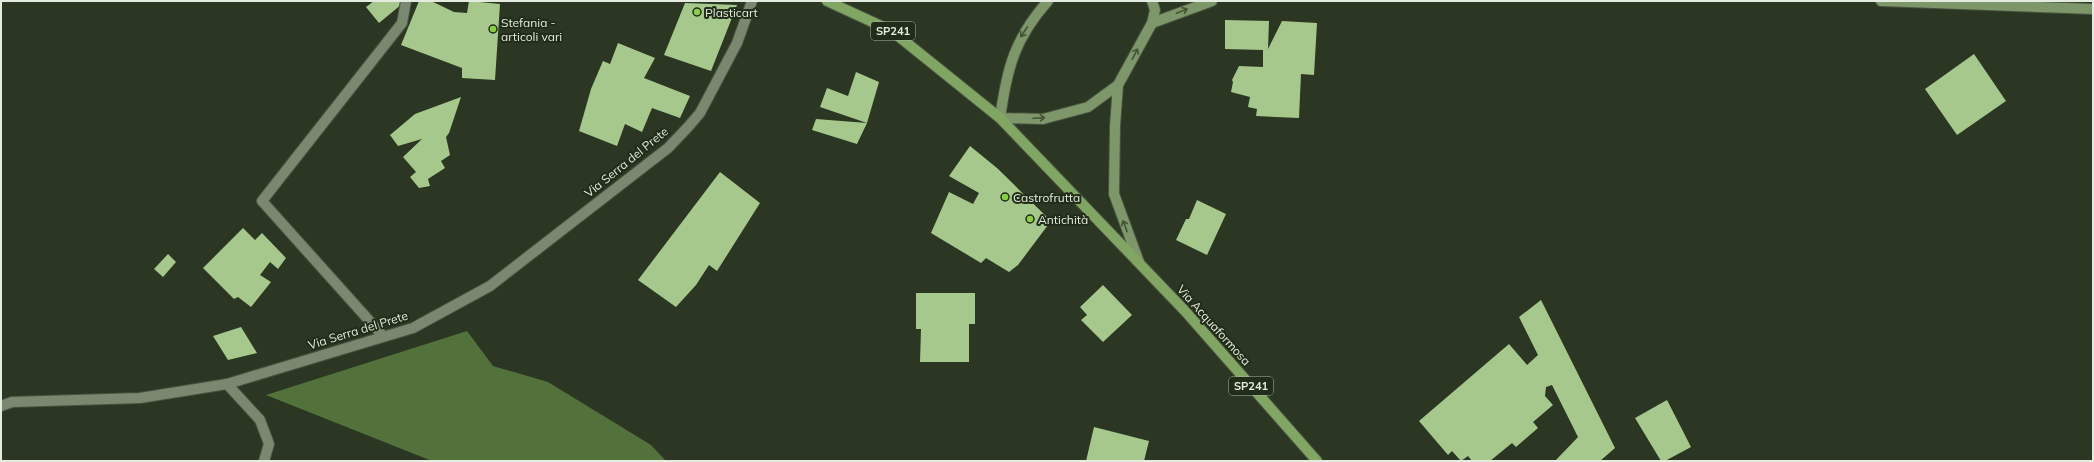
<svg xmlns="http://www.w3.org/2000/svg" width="2094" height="462" font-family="Mulish,sans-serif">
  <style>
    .forest { fill: #53723b }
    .building { fill: #a6c88d }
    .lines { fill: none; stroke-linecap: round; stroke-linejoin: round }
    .service-casing { stroke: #495441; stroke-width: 12 }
    .minor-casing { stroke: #495441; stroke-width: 12 }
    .secondary-casing { stroke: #495441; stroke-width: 12 }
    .primary-casing { stroke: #495441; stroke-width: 12 }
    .service { stroke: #7a8870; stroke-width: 10 }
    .minor { stroke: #7a8870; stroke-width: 10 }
    .secondary { stroke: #7e976a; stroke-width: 10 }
    .primary { stroke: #81a663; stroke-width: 10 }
    .oneway { stroke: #425235 }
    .poi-dot { fill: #89ce48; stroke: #212d18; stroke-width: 1.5 }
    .labels { text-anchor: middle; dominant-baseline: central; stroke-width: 4; stroke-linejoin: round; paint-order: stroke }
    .shield { fill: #212d18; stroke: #aab3a3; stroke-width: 1 }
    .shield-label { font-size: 11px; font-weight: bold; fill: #e4ecdf }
    .poi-label { font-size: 12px; fill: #e4ecdf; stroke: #212d18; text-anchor: start }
    .street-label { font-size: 12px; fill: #e4ecdf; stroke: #212d18 }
  </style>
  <rect width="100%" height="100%" fill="#2b3722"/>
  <polygon class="forest" points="467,331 493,366 548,382 651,445 666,461 432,461 266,395"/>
  <g class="building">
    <polygon points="374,1 399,1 402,4 379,23 366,7"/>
    <polygon points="419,1 431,1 454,12 467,13 469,1 500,4 495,80 462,78 462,68 401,45"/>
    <polygon points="685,3 737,5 711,71 664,55"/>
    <polygon points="1225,20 1269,21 1268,49 1282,21 1317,23 1314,75 1301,74 1299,118 1256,116 1257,109 1248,107 1250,97 1231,92 1233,82 1232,80 1239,66 1263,67 1263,50 1225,49"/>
    <polygon points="618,43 655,58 644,78 690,96 680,118 652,108 642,132 625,124 617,146 579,131 591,89 603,61 610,64"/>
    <polygon points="1974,54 2006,101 1957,135 1925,89"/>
    <polygon points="856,72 879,82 867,123 857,144 812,130 816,119 867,123 820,107 827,88 848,96"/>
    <polygon points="461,97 449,133 446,137 450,155 441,161 445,168 428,179 430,186 419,188 410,177 416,172 403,157 422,139 398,146 390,135 415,114"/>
    <polygon points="970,146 997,168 1051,221 1018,265 1009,272 986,258 981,263 931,233 949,192 973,204 979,193 949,176"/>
    <polygon points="720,172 760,203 717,271 709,265 696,285 676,307 638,280"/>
    <polygon points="1197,200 1226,214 1207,255 1176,240 1186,219 1189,219"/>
    <polygon points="243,228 255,240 262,233 286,258 278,269 270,262 260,275 271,282 251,307 238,297 234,299 203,268"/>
    <polygon points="168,254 176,262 163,277 154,269"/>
    <polygon points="1103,285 1132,315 1103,342 1081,320 1087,315 1080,307"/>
    <polygon points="916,293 975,293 975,324 969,324 969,362 920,362 921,329 916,329"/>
    <polygon points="1541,300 1615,448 1600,461 1555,461 1578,437 1552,385 1546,387 1545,396 1553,405 1533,422 1538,428 1516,447 1512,443 1490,461 1472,461 1468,456 1461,461 1452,451 1448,455 1419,421 1509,344 1527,365 1538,355 1519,317"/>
    <polygon points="241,327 257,353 228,360 213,336"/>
    <polygon points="1667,400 1691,447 1665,461 1661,461 1635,418"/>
    <polygon points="1094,427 1149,441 1144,461 1086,461"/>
  </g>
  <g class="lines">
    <defs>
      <g id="service">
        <polyline points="383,336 262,201 402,23 406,1"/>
        <polyline points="227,384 260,420 269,444 264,461"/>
      </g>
      <polyline id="minor" points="1,406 12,402 140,398 227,384 413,328 490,286 668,148 688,127 700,113 737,43 752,1"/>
      <g id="secondary">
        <path d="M1048,1C1014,39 1007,69 1000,118L1043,119L1088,107L1118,85"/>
        <polyline points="1881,1 2093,9"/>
        <polyline points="1152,23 1212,1"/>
        <polyline points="1139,262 1114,194 1115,126 1118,85 1152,23 1155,10 1152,1"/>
      </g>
      <polyline id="primary" points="827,1 892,31 1000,118 1185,311 1317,461"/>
    </defs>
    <use href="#service" class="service-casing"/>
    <use href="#minor" class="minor-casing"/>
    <use href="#secondary" class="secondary-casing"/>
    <use href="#primary" class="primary-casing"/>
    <use href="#service" class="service"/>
    <use href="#minor" class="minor"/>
    <use href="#secondary" class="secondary"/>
    <use href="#primary" class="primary"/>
  </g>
  <defs><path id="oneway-shaft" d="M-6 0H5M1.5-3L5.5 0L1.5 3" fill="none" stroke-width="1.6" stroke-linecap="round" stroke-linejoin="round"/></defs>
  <g class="oneway">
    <use href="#oneway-shaft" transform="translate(1182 11) rotate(-22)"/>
    <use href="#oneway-shaft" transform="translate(1024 32) rotate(124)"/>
    <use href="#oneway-shaft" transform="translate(1135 54) rotate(-62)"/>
    <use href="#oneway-shaft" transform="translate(1039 118) rotate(-3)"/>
    <use href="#oneway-shaft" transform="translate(1125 226) rotate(-110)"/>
  </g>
  <g class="poi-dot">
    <circle cx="697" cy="12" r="4"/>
    <circle cx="493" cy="29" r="4"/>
    <circle cx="1005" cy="197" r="4"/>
    <circle cx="1030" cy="219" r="4"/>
  </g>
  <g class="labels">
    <g class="shield">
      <rect x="871" y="22" width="44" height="18" rx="3"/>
      <rect x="1229" y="377" width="44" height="18" rx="3"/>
    </g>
    <g class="shield-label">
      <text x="893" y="31">SP241</text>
      <text x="1251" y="386">SP241</text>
    </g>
    <g class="poi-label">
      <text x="705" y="12">Plasticart</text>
      <text x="501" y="22">Stefania -<tspan x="501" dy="14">articoli vari</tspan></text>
      <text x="1013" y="197">Castrofrutta</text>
      <text x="1038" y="219">Antichità</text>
    </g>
    <g class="street-label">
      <text transform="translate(626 162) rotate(-39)">Via Serra del Prete</text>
      <text transform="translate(1214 325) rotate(48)">Via Acquaformosa</text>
      <text transform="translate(358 330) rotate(-17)">Via Serra del Prete</text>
    </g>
  </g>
  <rect width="2094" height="462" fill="none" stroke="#e4ecdf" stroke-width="4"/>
</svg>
